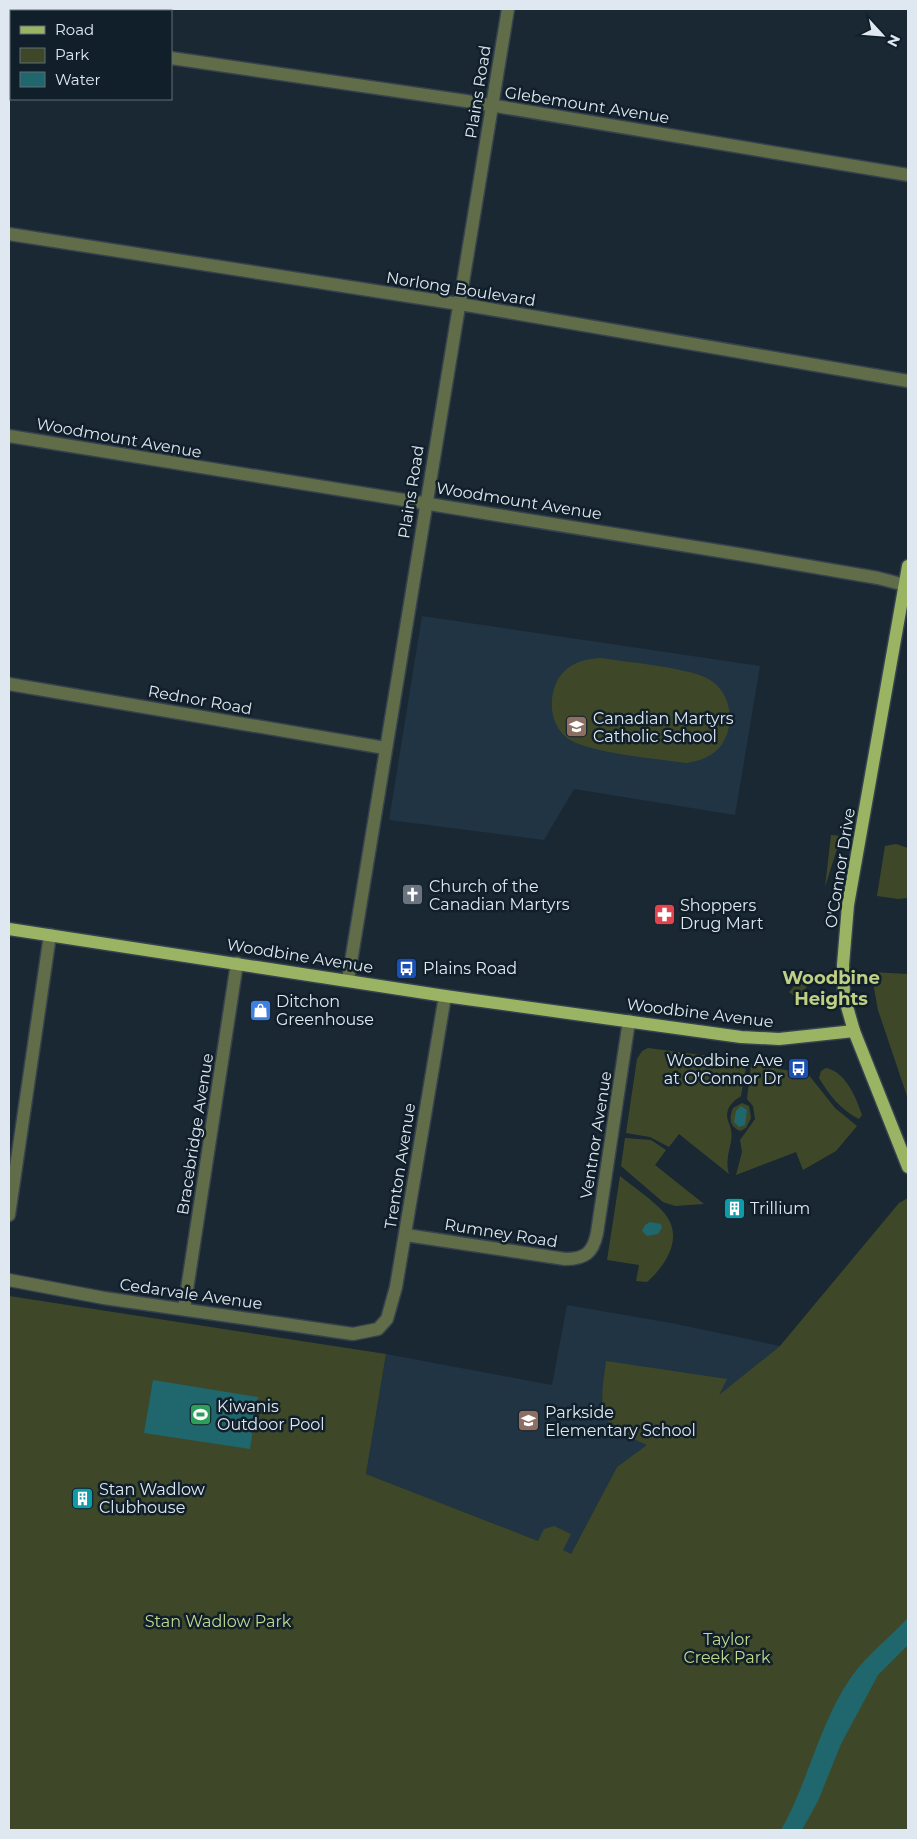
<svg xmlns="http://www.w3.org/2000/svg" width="917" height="1839" font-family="Montserrat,sans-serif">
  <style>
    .built { fill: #203444 }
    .green { fill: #3e4828 }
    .water { fill: #1f666d }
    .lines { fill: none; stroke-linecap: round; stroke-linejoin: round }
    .minor-casing { stroke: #36434e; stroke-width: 15 }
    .major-casing { stroke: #36434e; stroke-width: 15 }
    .minor { stroke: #616d48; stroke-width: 12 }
    .major { stroke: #9ab464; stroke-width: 12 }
    .labels { text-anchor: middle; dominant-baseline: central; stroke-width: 5; stroke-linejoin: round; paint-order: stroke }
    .street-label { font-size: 16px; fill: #dfe8f0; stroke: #111f2a }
    .poi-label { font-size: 16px; fill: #dfe8f0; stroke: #111f2a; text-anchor: start }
    .park-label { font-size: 16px; fill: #c2d88f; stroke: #111f2a }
    .neighbourhood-label { font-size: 18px; font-weight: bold; fill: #bfd085; stroke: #111f2a }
  </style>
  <rect width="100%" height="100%" fill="#1a2834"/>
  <g class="built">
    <polygon points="422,616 760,666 735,815 574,789 544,840 389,820"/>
    <polygon points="567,1305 671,1323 780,1346 718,1396 617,1467 571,1554 366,1474 386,1354 552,1385"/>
  </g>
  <g class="green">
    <path d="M601,658C625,662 693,668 710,680C728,691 734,715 727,734C720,753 706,760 686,763C659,759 591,753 570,740C552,728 548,705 555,686C563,665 581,659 601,658Z"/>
    <polygon points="831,835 841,836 825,887"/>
    <polygon points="896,844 908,848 908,898 898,899 877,896 885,846"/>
    <polygon points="808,970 812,975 810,982 801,995 794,996 789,992"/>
    <polygon points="871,972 908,974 908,1099 878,1010"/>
    <path d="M648,1048L747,1061L741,1096C735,1100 730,1104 728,1110C725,1118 730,1123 731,1130C734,1143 724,1156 729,1174L679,1134L669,1147L650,1137L626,1133L637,1059L642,1051Z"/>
    <polygon points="751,1064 808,1074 835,1108 857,1126 836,1151 803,1170 796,1152 736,1175 742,1152 740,1140 755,1119 753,1106 747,1099"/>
    <path d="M826,1068C846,1072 856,1098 862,1115L859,1119C841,1110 830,1096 819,1078L821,1071Z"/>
    <path d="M742,1103L749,1106L751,1118L746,1128L740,1131C729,1126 729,1118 733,1108Z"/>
    <polygon points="625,1138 651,1140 666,1150 655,1165 704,1204 675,1206 663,1202 621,1166"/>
    <path d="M620,1176C633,1187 655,1201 665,1214C684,1238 666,1265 647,1282L636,1281L639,1265L607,1260Z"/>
    <path d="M908,1198V1830H9V1296L386,1354L366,1474L538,1541L544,1529L554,1526L571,1534L563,1550L571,1554L617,1467L647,1445C637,1440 624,1436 615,1429C595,1413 604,1382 606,1361L727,1379L719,1395L780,1346L899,1203Z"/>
  </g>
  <g class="water">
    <polygon points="741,1106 747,1110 745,1125 739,1127 734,1122 736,1111"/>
    <polygon points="650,1222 661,1224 662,1228 658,1234 647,1236 642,1231 645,1225"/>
    <polygon points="153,1380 258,1397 250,1449 144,1433"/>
    <path d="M908,1618V1645L878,1675L841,1744L818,1801L802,1830H781C809,1781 819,1723 852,1676C867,1655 890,1637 908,1618Z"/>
  </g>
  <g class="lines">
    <defs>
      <g id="minor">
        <polyline points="9,15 10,9"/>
        <polyline points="171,58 466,101 908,175"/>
        <polyline points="9,90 11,90"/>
        <polyline points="9,234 472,306 908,381"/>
        <polyline points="9,436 744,555 878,578 905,585"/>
        <polyline points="9,684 385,748"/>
        <polyline points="348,980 508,9"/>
        <polyline points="9,1215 50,935"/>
        <path d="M406,1235L565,1259C585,1259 593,1253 597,1233L629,1021"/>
        <polyline points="9,1280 104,1298 353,1334 378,1329 387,1319 396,1287 445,996"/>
        <polyline points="184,1309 237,963"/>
      </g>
      <g id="major">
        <polyline points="908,566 848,905 843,965 844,996 854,1031 908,1167"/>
        <polyline points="9,929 445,996 741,1037 779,1039 854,1031"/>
      </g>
    </defs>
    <use href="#minor" class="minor-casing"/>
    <use href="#major" class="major-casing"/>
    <use href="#minor" class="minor"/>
    <use href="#major" class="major"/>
  </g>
  <defs>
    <symbol id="school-square" viewBox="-11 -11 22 22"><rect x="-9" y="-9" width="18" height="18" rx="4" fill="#8d6e63" stroke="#111f2a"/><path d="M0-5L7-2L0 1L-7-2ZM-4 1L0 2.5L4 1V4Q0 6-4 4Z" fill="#fff"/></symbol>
    <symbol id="church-square" viewBox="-11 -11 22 22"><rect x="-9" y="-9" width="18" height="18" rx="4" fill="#6b7280" stroke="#111f2a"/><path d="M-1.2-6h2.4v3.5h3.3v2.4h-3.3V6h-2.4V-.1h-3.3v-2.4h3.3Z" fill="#fff"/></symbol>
    <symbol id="pharmacy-square" viewBox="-11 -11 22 22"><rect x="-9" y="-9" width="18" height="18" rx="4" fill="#e0444e" stroke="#111f2a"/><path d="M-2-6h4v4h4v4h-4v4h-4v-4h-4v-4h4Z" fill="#fff"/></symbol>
    <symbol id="bus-square" viewBox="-11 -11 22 22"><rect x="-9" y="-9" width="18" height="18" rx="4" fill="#1a4fb4" stroke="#111f2a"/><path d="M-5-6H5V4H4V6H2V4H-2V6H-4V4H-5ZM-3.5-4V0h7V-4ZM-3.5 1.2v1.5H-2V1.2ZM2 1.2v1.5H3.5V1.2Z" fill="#fff"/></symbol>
    <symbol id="shop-square" viewBox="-11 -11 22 22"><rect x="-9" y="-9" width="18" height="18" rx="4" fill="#3f7fe0" stroke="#111f2a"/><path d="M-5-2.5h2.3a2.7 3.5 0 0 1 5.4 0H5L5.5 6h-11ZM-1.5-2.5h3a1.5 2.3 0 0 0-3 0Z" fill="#fff"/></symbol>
    <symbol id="building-square" viewBox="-11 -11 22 22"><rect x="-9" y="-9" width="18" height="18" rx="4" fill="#0f9aa8" stroke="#111f2a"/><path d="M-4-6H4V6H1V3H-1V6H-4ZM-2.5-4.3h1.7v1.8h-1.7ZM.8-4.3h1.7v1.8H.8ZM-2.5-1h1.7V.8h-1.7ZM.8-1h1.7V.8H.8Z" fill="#fff"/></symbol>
    <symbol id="stadium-square" viewBox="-11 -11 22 22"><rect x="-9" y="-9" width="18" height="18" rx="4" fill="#2e9e5b" stroke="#111f2a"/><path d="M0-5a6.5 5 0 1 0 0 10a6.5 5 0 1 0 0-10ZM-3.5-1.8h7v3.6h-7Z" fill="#fff"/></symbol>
  </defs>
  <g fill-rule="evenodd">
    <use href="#school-square" x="564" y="714" width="25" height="25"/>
    <use href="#church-square" x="400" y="882" width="25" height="25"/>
    <use href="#pharmacy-square" x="652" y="902" width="25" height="25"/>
    <use href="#bus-square" x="394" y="956" width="25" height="25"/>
    <use href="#shop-square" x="248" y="998" width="25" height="25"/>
    <use href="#bus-square" x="786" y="1056" width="25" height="25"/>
    <use href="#building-square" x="722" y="1196" width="25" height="25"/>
    <use href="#stadium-square" x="188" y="1402" width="25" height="25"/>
    <use href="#school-square" x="516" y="1408" width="25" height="25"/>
    <use href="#building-square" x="70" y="1486" width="25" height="25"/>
  </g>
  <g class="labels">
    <g class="street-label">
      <text transform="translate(478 92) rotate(-81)">Plains Road</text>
      <text transform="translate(587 105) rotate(9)">Glebemount Avenue</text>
      <text transform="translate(461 289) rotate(9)">Norlong Boulevard</text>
      <text transform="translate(119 438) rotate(10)">Woodmount Avenue</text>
      <text transform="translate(411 492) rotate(-81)">Plains Road</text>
      <text transform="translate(519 501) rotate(9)">Woodmount Avenue</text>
      <text transform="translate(200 700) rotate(10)">Rednor Road</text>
      <text transform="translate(840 868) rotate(-81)">O'Connor Drive</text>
      <text transform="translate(300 956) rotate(9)">Woodbine Avenue</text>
      <text transform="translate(700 1013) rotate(7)">Woodbine Avenue</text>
      <text transform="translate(195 1134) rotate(-81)">Bracebridge Avenue</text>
      <text transform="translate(596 1135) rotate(-81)">Ventnor Avenue</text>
      <text transform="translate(400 1166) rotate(-81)">Trenton Avenue</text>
      <text transform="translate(501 1233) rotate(9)">Rumney Road</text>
      <text transform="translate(191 1294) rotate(8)">Cedarvale Avenue</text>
    </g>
    <g class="poi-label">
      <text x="593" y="718">Canadian Martyrs<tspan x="593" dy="18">Catholic School</tspan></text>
      <text x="429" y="886">Church of the<tspan x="429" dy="18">Canadian Martyrs</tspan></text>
      <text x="680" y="905">Shoppers<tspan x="680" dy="18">Drug Mart</tspan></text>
      <text x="423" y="968">Plains Road</text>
      <text x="276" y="1001">Ditchon<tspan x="276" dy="18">Greenhouse</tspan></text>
      <text x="783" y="1060" text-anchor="end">Woodbine Ave<tspan x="783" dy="18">at O'Connor Dr</tspan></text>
      <text x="750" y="1208">Trillium</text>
      <text x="217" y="1406">Kiwanis<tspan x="217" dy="18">Outdoor Pool</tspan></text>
      <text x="545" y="1412">Parkside<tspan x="545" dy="18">Elementary School</tspan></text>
      <text x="99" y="1489">Stan Wadlow<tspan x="99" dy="18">Clubhouse</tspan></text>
    </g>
    <g class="park-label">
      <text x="218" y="1621">Stan Wadlow Park</text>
      <text x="727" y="1639">Taylor<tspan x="727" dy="18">Creek Park</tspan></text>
    </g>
    <g class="neighbourhood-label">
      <text x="831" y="978">Woodbine<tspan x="831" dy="21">Heights</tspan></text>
    </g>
  </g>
  <rect width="917" height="1839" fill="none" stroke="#dfe8f0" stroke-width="20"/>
  <rect x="10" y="10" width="162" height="90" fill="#111f2a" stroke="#636f79"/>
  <rect x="20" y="26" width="25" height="8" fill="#9ab464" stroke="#636f79"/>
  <text x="55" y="35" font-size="15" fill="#dfe8f0">Road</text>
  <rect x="20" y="48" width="25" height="15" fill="#3e4828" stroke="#636f79"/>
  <text x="55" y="60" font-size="15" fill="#dfe8f0">Park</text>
  <rect x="20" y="72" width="25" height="15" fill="#1f666d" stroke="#636f79"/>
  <text x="55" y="85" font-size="15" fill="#dfe8f0">Water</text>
  <g transform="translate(882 35) rotate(116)" stroke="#111f2a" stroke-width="4" paint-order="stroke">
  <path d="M0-4L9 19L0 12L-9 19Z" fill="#dfe8f0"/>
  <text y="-8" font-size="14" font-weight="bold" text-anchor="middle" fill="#dfe8f0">N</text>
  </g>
</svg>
